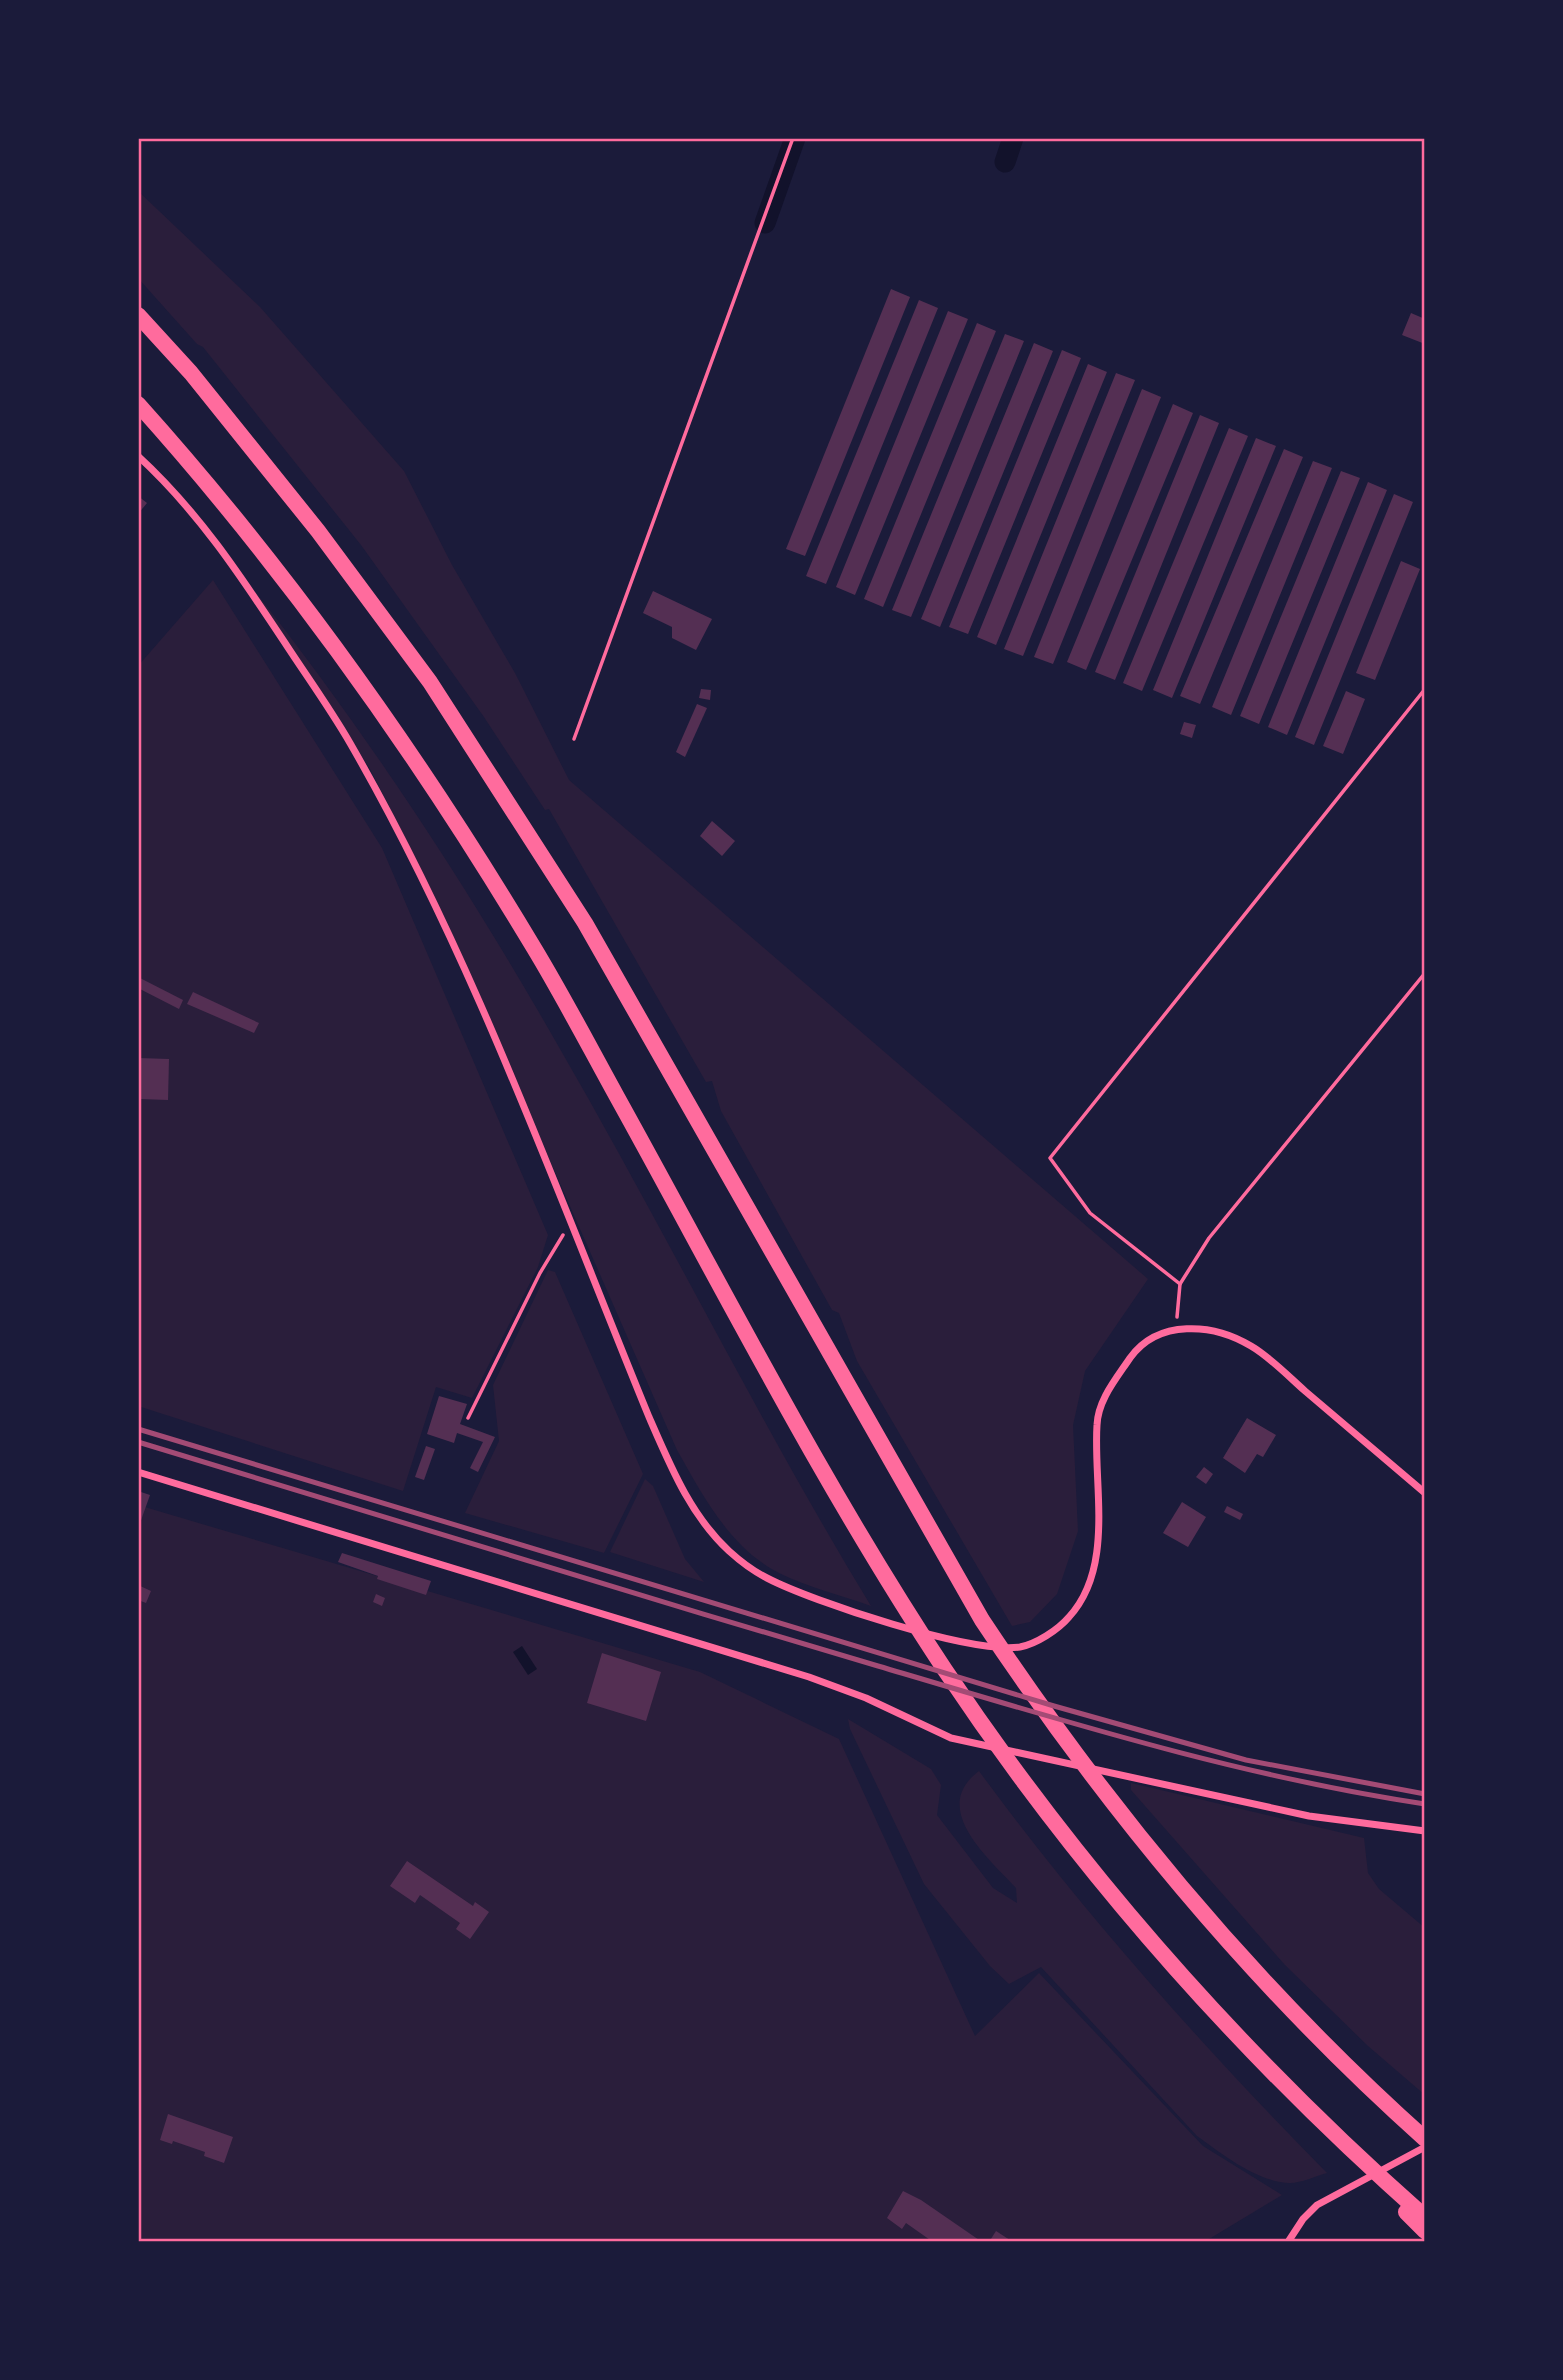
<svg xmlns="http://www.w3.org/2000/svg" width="1563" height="2380" font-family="'Fira Sans Condensed',sans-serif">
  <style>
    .green { fill: #2a1e3b }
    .water { fill: #12122b }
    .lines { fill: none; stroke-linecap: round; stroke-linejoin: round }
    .canal { stroke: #12122b; stroke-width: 21 }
    .building { fill: #542f53 }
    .path { stroke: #ff6b9d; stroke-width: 3.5 }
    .minor { stroke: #ff6b9d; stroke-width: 7 }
    .motorway { stroke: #ff6b9d; stroke-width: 16 }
    .rail { stroke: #a44b75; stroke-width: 5 }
    .neatline { fill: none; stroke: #ff6b9d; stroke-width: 2.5 }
  </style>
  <rect width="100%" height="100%" fill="#1b1b3a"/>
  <g class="green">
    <polygon points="138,191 260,307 404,471 452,565 515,673 569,780 1148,1279 1085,1371 1073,1425 1078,1531 1057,1594 1030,1622 1012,1626 857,1361 839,1313 832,1310 721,1111 712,1081 706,1082 549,809 545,810 484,717 361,545 203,347 197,344 138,278"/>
    <polygon points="213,580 382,848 548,1235 538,1267 472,1398 436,1387 403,1491 138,1406 138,666"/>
    <path d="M254,590C366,732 466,884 556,1042C664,1228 759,1422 871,1606C841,1595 807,1587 779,1573C730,1548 703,1496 677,1450L430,887L370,769Z"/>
    <polygon points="548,1270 555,1272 643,1474 604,1553 465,1513 499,1441 493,1385"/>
    <polygon points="645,1479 653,1486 685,1559 704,1582 610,1552"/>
    <polygon points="138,1505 700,1672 839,1739 975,2036 1039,1973 1203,2146 1282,2195 1204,2242 138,2242"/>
    <path d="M848,1719L931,1769L941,1785L937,1815L993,1888L1017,1903L1016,1888C988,1858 929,1808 979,1771C1083,1913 1203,2047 1327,2173C1316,2176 1301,2183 1290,2183C1257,2182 1222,2154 1197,2136L1041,1967L1009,1984L990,1966L924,1884L850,1729Z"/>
    <polygon points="1131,1783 1364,1838 1368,1873 1379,1889 1425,1928 1425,2095 1368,2046 1285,1965 1131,1790"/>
  </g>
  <polygon class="water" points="522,1646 537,1669 528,1675 513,1652"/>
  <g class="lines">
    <g class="canal">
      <polyline points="1005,162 1013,138"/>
      <polyline points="765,223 795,138"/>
    </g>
  </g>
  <g class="building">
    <polygon points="891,289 910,297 805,556 786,549"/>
    <polygon points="919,300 938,308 826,584 806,576"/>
    <polygon points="948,311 968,319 855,595 836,587"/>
    <polygon points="1411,313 1425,319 1425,344 1402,335"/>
    <polygon points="977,323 996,331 883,607 864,599"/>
    <polygon points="1005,334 1024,341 911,617 892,610"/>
    <polygon points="1034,343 1053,351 940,627 921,619"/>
    <polygon points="1062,350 1081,358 968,634 949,627"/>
    <polygon points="1088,364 1107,372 996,645 977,637"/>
    <polygon points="1116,373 1135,380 1023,656 1004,649"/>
    <polygon points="1142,389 1161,397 1053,664 1034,657"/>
    <polygon points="1173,404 1193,413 1086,670 1067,662"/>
    <polygon points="1200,415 1219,423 1115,680 1095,672"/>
    <polygon points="1229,428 1248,436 1142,691 1123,683"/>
    <polygon points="1256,438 1276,446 1172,698 1153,690"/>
    <polygon points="1284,449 1303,457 1200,704 1180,696"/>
    <polygon points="1313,461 1332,468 1231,715 1212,707"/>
    <polygon points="1341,471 1360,478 1259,724 1240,716"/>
    <polygon points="1368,482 1387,490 1287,735 1268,727"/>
    <polygon points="1394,494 1413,502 1314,745 1295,737"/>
    <polygon points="138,496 147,503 138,514"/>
    <polygon points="1401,561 1420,569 1375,680 1356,673"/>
    <polygon points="653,591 712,619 696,650 672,638 672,627 643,613"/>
    <polygon points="701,689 711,690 710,700 699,698"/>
    <polygon points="1346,691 1365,699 1343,754 1323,746"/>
    <polygon points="697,704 707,708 685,757 676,752"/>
    <polygon points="1184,722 1196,725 1192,738 1180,734"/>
    <polygon points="712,821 735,841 722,856 700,836"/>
    <polygon points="138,977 183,1000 179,1009 138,988"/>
    <polygon points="193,992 259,1023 254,1033 187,1004"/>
    <polygon points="138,1058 169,1059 168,1100 140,1099"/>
    <polygon points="439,1396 467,1404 460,1424 495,1437 478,1472 470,1468 483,1442 457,1433 454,1443 427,1434"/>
    <polygon points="1247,1418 1276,1435 1263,1457 1257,1454 1245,1473 1223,1458"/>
    <polygon points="426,1446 435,1449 424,1480 415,1477"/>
    <polygon points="1204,1467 1213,1474 1206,1484 1196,1477"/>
    <polygon points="138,1491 150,1495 139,1526 138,1525"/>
    <polygon points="1182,1502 1206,1517 1188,1547 1163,1533"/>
    <polygon points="1227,1506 1243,1514 1240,1520 1224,1512"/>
    <polygon points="342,1553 431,1581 426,1595 377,1579 378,1576 338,1562"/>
    <polygon points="138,1585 151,1591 146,1603 138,1600"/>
    <polygon points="376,1594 385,1598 382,1606 373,1602"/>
    <polygon points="602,1653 661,1672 646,1721 587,1703"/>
    <polygon points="407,1861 473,1906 475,1902 489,1912 470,1939 456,1929 460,1923 420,1895 415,1903 390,1886"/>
    <polygon points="168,2114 233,2137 224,2163 204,2156 205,2152 173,2141 172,2144 160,2140"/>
    <polygon points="903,2191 921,2200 982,2242 933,2242 906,2223 902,2229 887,2218"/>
    <polygon points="996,2231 1013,2242 989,2242"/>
  </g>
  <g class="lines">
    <g class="path">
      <polyline points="574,739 793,138"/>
      <polyline points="1180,1284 1209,1238 1425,973"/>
      <polyline points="1177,1317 1180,1284 1090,1213 1050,1158 1425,689"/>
      <polyline points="468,1418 540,1273 563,1235"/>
    </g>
    <g class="minor">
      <path d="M138,456C199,512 242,578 287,646C308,678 331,710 350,743C473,956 556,1190 649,1417C670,1465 690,1515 729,1551C740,1561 755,1572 767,1578C813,1602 971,1654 1020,1647C1036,1644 1058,1630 1069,1617C1115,1567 1093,1485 1097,1425C1098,1400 1116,1379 1130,1358C1158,1319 1213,1323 1251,1346C1270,1357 1288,1376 1305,1391C1345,1425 1385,1459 1425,1493"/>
      <polyline points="138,1472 809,1677 866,1698 951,1738 1309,1816 1425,1831"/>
      <polyline points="1288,2242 1303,2219 1317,2205 1425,2147"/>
    </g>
    <g class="motorway">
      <path d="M138,315L191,373L318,531L430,682L585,923L982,1620C1108,1810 1254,1986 1425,2139"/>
      <path d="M138,404C287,570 419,756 534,948C563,996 589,1046 616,1095C723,1288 823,1486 945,1670C1080,1872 1243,2056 1425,2217"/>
      <polyline points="1406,2212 1425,2231"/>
    </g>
    <g class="rail">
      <polyline points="138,1429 1054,1706 1246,1760 1425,1794"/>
      <path d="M138,1442C385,1518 631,1593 878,1666C1058,1719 1238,1776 1425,1804"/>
    </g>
  </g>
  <rect width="1563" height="2380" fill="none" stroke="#1b1b3a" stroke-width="280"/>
  <rect x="140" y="140" width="1283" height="2100" class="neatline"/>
</svg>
